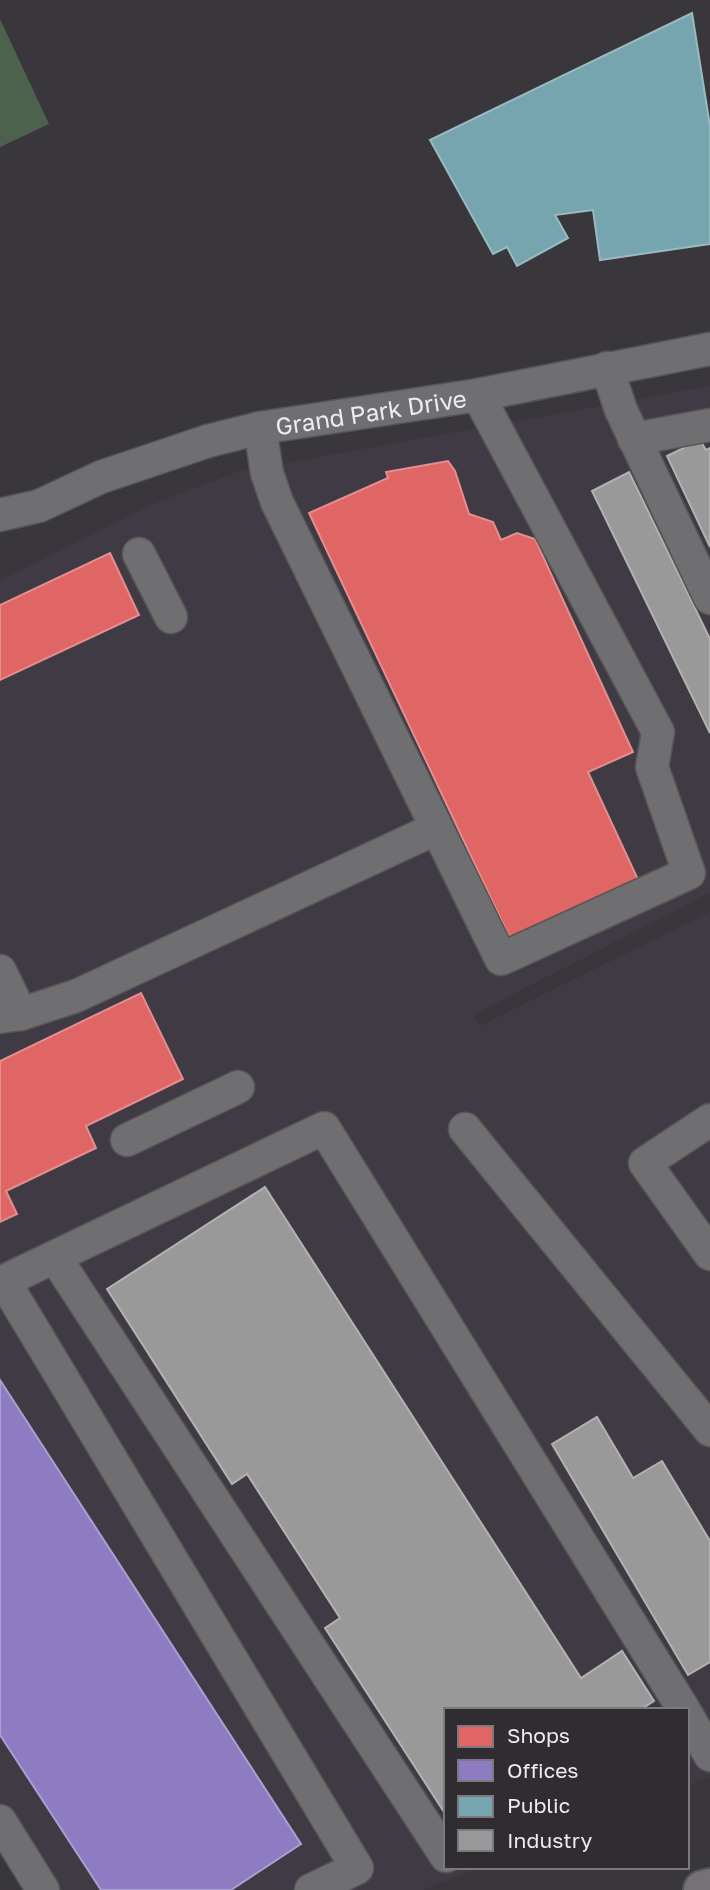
<svg xmlns="http://www.w3.org/2000/svg" width="710" height="1890" font-family="'Golos Text',sans-serif">
  <style>
    .built { fill: #403a45 }
    .green { fill: #4d624c }
    .shops { fill: #e06666; stroke: #e48e8f; stroke-width: 2 }
    .offices { fill: #8e7cc3; stroke: #ab9ed0; stroke-width: 2 }
    .public { fill: #76a5af; stroke: #9abac2; stroke-width: 2 }
    .industry { fill: #999; stroke: #b2b2b3; stroke-width: 2 }
    .lines { fill: none; stroke-linecap: round; stroke-linejoin: round }
    .minor-casing { stroke: #565558; stroke-width: 35 }
    .major-casing { stroke: #565558; stroke-width: 42 }
    .minor { stroke: #6f6e71; stroke-width: 32 }
    .major { stroke: #757277; stroke-width: 38 }
    .labels { text-anchor: middle; dominant-baseline: central; stroke-width: 7; stroke-linejoin: round; paint-order: stroke }
    .street-label { font-size: 24px; fill: #eeecf0; stroke: #2f2c32 }
  </style>
  <rect width="100%" height="100%" fill="#39373b"/>
  <polygon class="built" points="710,386 710,893 473,1015 480,1026 710,912 710,1777 687,1786 687,1710 446,1710 446,1867 481,1867 423,1890 26,1890 0,1849 0,581 150,505 237,472"/>
  <polygon class="green" points="0,19 49,124 0,147"/>
  <g class="shops">
    <polygon points="448,461 455,471 469,514 493,522 501,540 517,533 535,539 633,752 588,772 641,886 513,945 309,513 388,478 386,472"/>
    <polygon points="110,553 139,615 0,680 0,605"/>
    <polygon points="141,993 183,1079 86,1126 96,1148 6,1191 17,1214 0,1222 0,1061"/>
  </g>
  <polygon class="offices" points="0,1380 301,1844 231,1890 101,1890 0,1735"/>
  <polygon class="public" points="692,13 710,126 710,244 600,260 593,210 555,215 568,238 517,266 507,247 493,254 430,140"/>
  <g class="industry">
    <polygon points="700,440 706,450 710,448 710,547 667,456"/>
    <polygon points="629,472 710,639 710,733 592,491"/>
    <polygon points="265,1187 581,1678 622,1651 654,1701 640,1710 446,1710 446,1815 325,1628 340,1618 247,1474 232,1484 107,1289"/>
    <polygon points="597,1417 633,1478 662,1461 710,1541 710,1662 688,1675 552,1444"/>
  </g>
  <g class="lines">
    <defs>
      <g id="minor">
        <polyline points="607,368 621,410 710,598"/>
        <polyline points="260,428 267,473 277,502 501,959 689,873 652,767 658,732 478,395"/>
        <polyline points="634,439 710,425"/>
        <path id="s1" d="M0,515L39,506L101,477L208,441L260,428L478,395L710,349"/>
        <polyline points="139,554 171,617"/>
        <polyline points="0,971 21,1014"/>
        <polyline points="0,1017 21,1014 76,996 435,829"/>
        <polyline points="710,1120 645,1163 710,1254"/>
        <polyline points="465,1129 710,1430"/>
        <polyline points="127,1140 238,1087"/>
        <polyline points="55,1257 446,1856"/>
        <polyline points="4,1281 357,1868 311,1890"/>
        <polyline points="0,1283 324,1128 684,1710"/>
        <polyline points="687,1715 710,1755"/>
        <polyline points="0,1821 43,1890"/>
      </g>
      <polyline id="major" points="703,1890 710,1888"/>
    </defs>
    <use href="#minor" class="minor-casing"/>
    <use href="#major" class="major-casing"/>
    <use href="#minor" class="minor"/>
    <use href="#major" class="major"/>
  </g>
  <g class="labels">
    <g class="street-label">
      <text stroke="none"><textPath href="#s1" startOffset="387">Grand Park Drive</textPath></text>
    </g>
  </g>
  <rect x="444" y="1708" width="245" height="161" fill="#2f2c32" stroke="#7b797e" stroke-width="2"/>
  <rect x="458" y="1726" width="35" height="21" fill="#e06666" stroke="#7b797e" stroke-width="2"/>
  <text x="507" y="1743" font-size="21" fill="#eeecf0">Shops</text>
  <rect x="458" y="1760" width="35" height="21" fill="#8e7cc3" stroke="#7b797e" stroke-width="2"/>
  <text x="507" y="1778" font-size="21" fill="#eeecf0">Offices</text>
  <rect x="458" y="1796" width="35" height="21" fill="#76a5af" stroke="#7b797e" stroke-width="2"/>
  <text x="507" y="1813" font-size="21" fill="#eeecf0">Public</text>
  <rect x="458" y="1830" width="35" height="21" fill="#999999" stroke="#7b797e" stroke-width="2"/>
  <text x="507" y="1848" font-size="21" fill="#eeecf0">Industry</text>
</svg>
